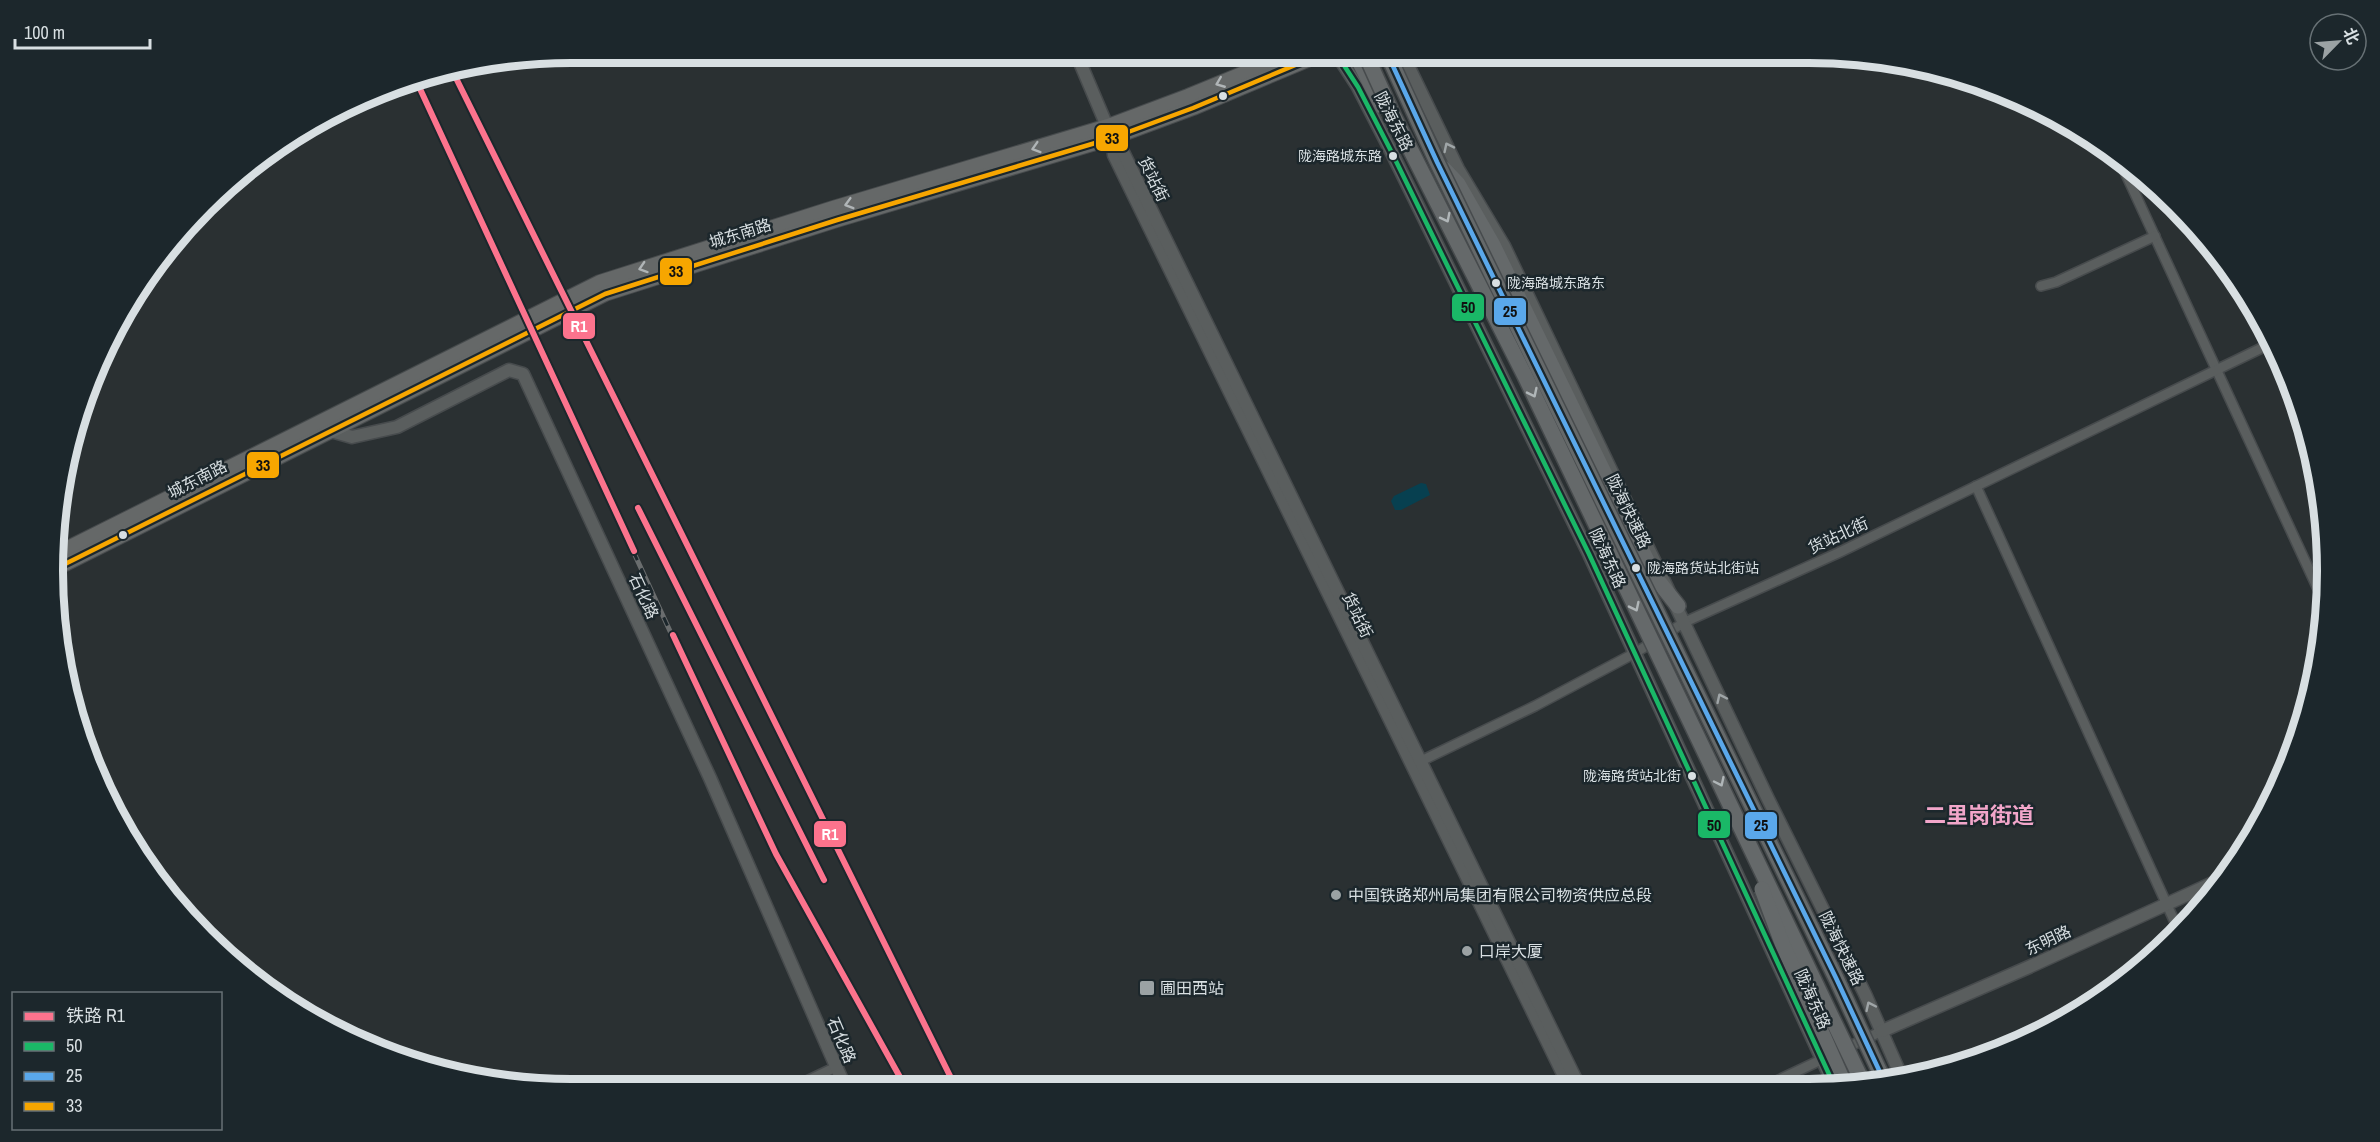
<svg xmlns="http://www.w3.org/2000/svg" width="2380" height="1142" font-family="'Archivo Narrow','Noto Sans SC',sans-serif">
  <style>
    .green { fill: #074050 }
    .lines { fill: none; stroke-linecap: round; stroke-linejoin: round }
    .minor-casing { stroke: #474b4d; stroke-width: 12 }
    .tertiary-casing { stroke: #474b4d; stroke-width: 15 }
    .secondary-casing { stroke: #474b4d; stroke-width: 16 }
    .trunk-casing { stroke: #474b4d; stroke-width: 18 }
    .minor { stroke: #5a5e5e; stroke-width: 9 }
    .tertiary { stroke: #5a5e5e; stroke-width: 12 }
    .secondary { stroke: #656868; stroke-width: 14 }
    .trunk { stroke: #65696a; stroke-width: 15 }
    .rail-casing { stroke: #6a6d6e; stroke-width: 5 }
    .rail { stroke: #1c272c; stroke-width: 3; stroke-dasharray: 9; stroke-linecap: butt }
    .trunk-bridge-casing { stroke: #474b4d; stroke-width: 18; stroke-linecap: butt }
    .trunk-bridge { stroke: #65696a; stroke-width: 15 }
    .bus-1-casing { stroke: #1c272c; stroke-width: 9 }
    .bus-2-casing { stroke: #1c272c; stroke-width: 9 }
    .bus-3-casing { stroke: #1c272c; stroke-width: 9 }
    .bus-1 { stroke: #1ab867; stroke-width: 4.5 }
    .bus-2 { stroke: #5aa8eb; stroke-width: 4.5 }
    .bus-3 { stroke: #f7a600; stroke-width: 4.5 }
    .rail-1-casing { stroke: #1c272c; stroke-width: 10 }
    .rail-1 { stroke: #fc738d; stroke-width: 6 }
    .oneway { stroke: #b0b5b7 }
    .oneway2 { stroke: #9fa5a7 }
    .oneway3 { stroke: #b0b6b8 }
    .bus-dot { fill: #d8dfe2; stroke: #1c272c; stroke-width: 2 }
    .poi-dot { fill: #9ba2a4; stroke: #1c272c; stroke-width: 2 }
    .labels { text-anchor: middle; dominant-baseline: central; stroke-width: 5; stroke-linejoin: round; paint-order: stroke }
    .bus-label { font-size: 14px; fill: #d8dfe2; stroke: #1c272c; text-anchor: end }
    .street-label { font-size: 16px; fill: #d8dfe2; stroke: #1c272c }
    .poi-label { font-size: 16px; fill: #d8dfe2; stroke: #1c272c; text-anchor: start }
    .district-label { font-size: 22px; font-weight: bold; fill: #f2a6ca; stroke: #1c272c }
    .rim { fill: none; stroke: #d8dfe2; stroke-width: 8 }
    .line-badge { stroke: #1c272c; stroke-width: 2 }
    .badge-label { font-size: 16px; text-anchor: middle; font-weight: bold; fill: #fff }
    .pale-badge-label { font-size: 16px; text-anchor: middle; font-weight: bold; fill: #111 }
  </style>
  <rect width="100%" height="100%" fill="#2a3032"/>
  <polygon class="green" points="1421,483 1426,484 1430,495 1401,510 1395,510 1391,501 1394,496"/>
  <g class="lines">
    <defs>
      <g id="minor">
        <polyline points="2118,157 2324,602"/>
        <polyline points="2041,286 2056,282 2155,236"/>
        <polyline points="1976,486 2178,929"/>
        <polyline points="1421,761 1535,706 1635,653 1685,622 1838,553 2272,343"/>
        <polyline points="1768,1085 1882,1031"/>
        <polyline points="790,1089 836,1067"/>
      </g>
      <g id="tertiary">
        <polyline points="1076,53 1112,138 1114,155 1569,1086"/>
        <polyline points="1336,53 1358,87 1390,149 1589,554 1834,1085"/>
        <polyline points="1402,53 1458,169 1504,246 1768,799 1865,994 1902,1078"/>
        <polyline points="1112,139 1122,150 1579,1086"/>
        <polyline points="331,431 352,437 397,427 509,370 523,374 710,778 846,1089"/>
        <polyline points="1882,1031 2029,967 2226,877"/>
      </g>
      <g id="secondary">
        <polyline points="60,552 600,282 833,208 1108,126 1188,96 1293,53"/>
        <polyline points="59,567 605,294 837,220 1112,138 1193,108 1324,53"/>
      </g>
      <g id="trunk">
        <polyline points="1355,53 1382,106"/>
        <polyline points="1441,166 1458,184 1493,245 1655,577 1678,606"/>
      </g>
    </defs>
    <use href="#minor" class="minor-casing"/>
    <use href="#tertiary" class="tertiary-casing"/>
    <use href="#secondary" class="secondary-casing"/>
    <use href="#trunk" class="trunk-casing"/>
    <use href="#minor" class="minor"/>
    <use href="#tertiary" class="tertiary"/>
    <use href="#secondary" class="secondary"/>
    <use href="#trunk" class="trunk"/>
    <defs>
      <g id="rail">
        <polyline points="453,72 956,1088"/>
        <polyline points="415,78 705,707 776,854 906,1088"/>
      </g>
    </defs>
    <use href="#rail" class="rail-casing"/>
    <use href="#rail" class="rail"/>
    <defs>
      <g id="trunk-bridge">
        <polyline points="1365,53 1394,117 1525,376 1864,1085"/>
        <polyline points="1387,53 1437,162 1836,978 1885,1083"/>
        <polyline points="1762,889 1782,943 1845,1085"/>
      </g>
    </defs>
    <use href="#trunk-bridge" class="trunk-bridge-casing"/>
    <use href="#trunk-bridge" class="trunk-bridge"/>
    <defs>
      <polyline id="bus-1" points="1336,53 1358,87 1390,149 1589,554 1834,1085"/>
      <polyline id="bus-2" points="1387,53 1437,162 1836,978 1885,1083"/>
      <polyline id="bus-3" points="59,567 605,294 837,220 1112,138 1193,108 1324,53"/>
    </defs>
    <use href="#bus-1" class="bus-1-casing"/>
    <use href="#bus-2" class="bus-2-casing"/>
    <use href="#bus-3" class="bus-3-casing"/>
    <use href="#bus-1" class="bus-1"/>
    <use href="#bus-2" class="bus-2"/>
    <use href="#bus-3" class="bus-3"/>
    <defs>
      <g id="rail-1">
        <polyline points="453,72 956,1088"/>
        <polyline points="415,78 634,551"/>
        <polyline points="638,508 824,880"/>
        <polyline points="673,635 776,854 906,1088"/>
      </g>
    </defs>
    <use href="#rail-1" class="rail-1-casing"/>
    <use href="#rail-1" class="rail-1"/>
  </g>
  <defs><path id="oneway-chevron" d="M-2-3.5L2.5 0L-2 3.5" fill="none" stroke-width="1.6" stroke-linecap="round" stroke-linejoin="round" transform="scale(1.5)"/></defs>
  <g class="oneway">
    <use href="#oneway-chevron" transform="translate(1220 83) rotate(158)"/>
    <use href="#oneway-chevron" transform="translate(1036 148) rotate(163)"/>
    <use href="#oneway-chevron" transform="translate(849 204) rotate(164)"/>
    <use href="#oneway-chevron" transform="translate(643 268) rotate(162)"/>
  </g>
  <g class="oneway2">
    <use href="#oneway-chevron" transform="translate(1448 147) rotate(-116)"/>
    <use href="#oneway-chevron" transform="translate(1721 698) rotate(-115)"/>
    <use href="#oneway-chevron" transform="translate(1870 1006) rotate(-115)"/>
  </g>
  <g class="oneway3">
    <use href="#oneway-chevron" transform="translate(1446 218) rotate(63)"/>
    <use href="#oneway-chevron" transform="translate(1533 393) rotate(64)"/>
    <use href="#oneway-chevron" transform="translate(1635 607) rotate(64)"/>
    <use href="#oneway-chevron" transform="translate(1720 782) rotate(65)"/>
  </g>
  <g class="bus-dot">
    <circle cx="1223" cy="96" r="5"/>
    <circle cx="1393" cy="156" r="5"/>
    <circle cx="1496" cy="283" r="5"/>
    <circle cx="123" cy="535" r="5"/>
    <circle cx="1636" cy="568" r="5"/>
    <circle cx="1692" cy="776" r="5"/>
  </g>
  <g class="poi-dot">
    <circle cx="1336" cy="895" r="6"/>
    <circle cx="1467" cy="951" r="6"/>
    <rect x="1139" y="980" width="16" height="16" rx="3"/>
  </g>
  <g class="labels">
    <g class="bus-label">
      <text x="1382" y="156">陇海路城东路</text>
      <text x="1507" y="283" text-anchor="start">陇海路城东路东</text>
      <text x="1647" y="568" text-anchor="start">陇海路货站北街站</text>
      <text x="1681" y="776">陇海路货站北街</text>
    </g>
    <g class="street-label">
      <text transform="translate(1394 121) rotate(63)">陇海东路</text>
      <text transform="translate(1154 179) rotate(64)">货站街</text>
      <text transform="translate(740 233) rotate(-17)">城东南路</text>
      <text transform="translate(197 479) rotate(-27)">城东南路</text>
      <text transform="translate(1629 511) rotate(64)">陇海快速路</text>
      <text transform="translate(1838 535) rotate(-25)">货站北街</text>
      <text transform="translate(1608 558) rotate(65)">陇海东路</text>
      <text transform="translate(644 596) rotate(65)">石化路</text>
      <text transform="translate(1358 615) rotate(64)">货站街</text>
      <text transform="translate(2048 940) rotate(-25)">东明路</text>
      <text transform="translate(1842 948) rotate(64)">陇海快速路</text>
      <text transform="translate(1813 999) rotate(66)">陇海东路</text>
      <text transform="translate(842 1040) rotate(67)">石化路</text>
    </g>
    <g class="poi-label">
      <text x="1348" y="895">中国铁路郑州局集团有限公司物资供应总段</text>
      <text x="1479" y="951">口岸大厦</text>
      <text x="1160" y="988">圃田西站</text>
    </g>
    <g class="district-label">
      <text x="1979" y="815">二里岗街道</text>
    </g>
  </g>
  <path d="M0 0H2380V1142H0ZM571 63H1809A508 508 0 0 1 2317 571V571A508 508 0 0 1 1809 1079H571A508 508 0 0 1 63 571V571A508 508 0 0 1 571 63Z" fill="#1c272c" fill-rule="evenodd"/>
  <path class="rim" d="M571 63H1809A508 508 0 0 1 2317 571V571A508 508 0 0 1 1809 1079H571A508 508 0 0 1 63 571V571A508 508 0 0 1 571 63Z"/>
  <g class="line-badge">
    <rect x="1095" y="124" width="34" height="28" rx="6" fill="#f7a600"/>
    <rect x="659" y="257" width="34" height="29" rx="6" fill="#f7a600"/>
    <rect x="1451" y="293" width="34" height="29" rx="6" fill="#1ab867"/>
    <rect x="1493" y="297" width="34" height="29" rx="6" fill="#5aa8eb"/>
    <rect x="562" y="312" width="34" height="28" rx="6" fill="#fc738d"/>
    <rect x="246" y="451" width="34" height="28" rx="6" fill="#f7a600"/>
    <rect x="1697" y="810" width="34" height="29" rx="6" fill="#1ab867"/>
    <rect x="1744" y="811" width="34" height="29" rx="6" fill="#5aa8eb"/>
    <rect x="813" y="820" width="34" height="28" rx="6" fill="#fc738d"/>
  </g>
  <g class="badge-label">
    <text x="579" y="332">R1</text>
    <text x="830" y="840">R1</text>
  </g>
  <g class="pale-badge-label">
    <text x="1112" y="144">33</text>
    <text x="676" y="277">33</text>
    <text x="1468" y="313">50</text>
    <text x="1510" y="317">25</text>
    <text x="263" y="471">33</text>
    <text x="1714" y="831">50</text>
    <text x="1761" y="831">25</text>
  </g>
  <rect x="12" y="992" width="210" height="138" fill="#1c272c" stroke="#677175" stroke-width="1.5"/>
  <rect x="24" y="1012" width="30" height="9" fill="#fc738d" stroke="#677175" stroke-width="1.5"/>
  <text x="66" y="1022" font-size="18" fill="#d8dfe2">铁路 R1</text>
  <rect x="24" y="1042" width="30" height="9" fill="#1ab867" stroke="#677175" stroke-width="1.5"/>
  <text x="66" y="1052" font-size="18" fill="#d8dfe2">50</text>
  <rect x="24" y="1072" width="30" height="9" fill="#5aa8eb" stroke="#677175" stroke-width="1.5"/>
  <text x="66" y="1082" font-size="18" fill="#d8dfe2">25</text>
  <rect x="24" y="1102" width="30" height="9" fill="#f7a600" stroke="#677175" stroke-width="1.5"/>
  <text x="66" y="1112" font-size="18" fill="#d8dfe2">33</text>
  <g transform="translate(2338 42) rotate(65)"><circle r="28" fill="#1c272c" stroke="#677175" stroke-width="1.5"/>
  <path d="M0-4.5L10 22L0 15L-10 22Z" fill="#9ba2a4"/>
  <text y="-9" font-size="16" font-weight="bold" text-anchor="middle" fill="#d8dfe2">北</text>
  </g>
  <path d="M15 39v9h135v-9" fill="none" stroke="#d8dfe2" stroke-width="3"/>
  <text x="24" y="39" font-size="18" fill="#d8dfe2" stroke="#1c272c" stroke-width="4.5" paint-order="stroke">100 m</text>
</svg>
